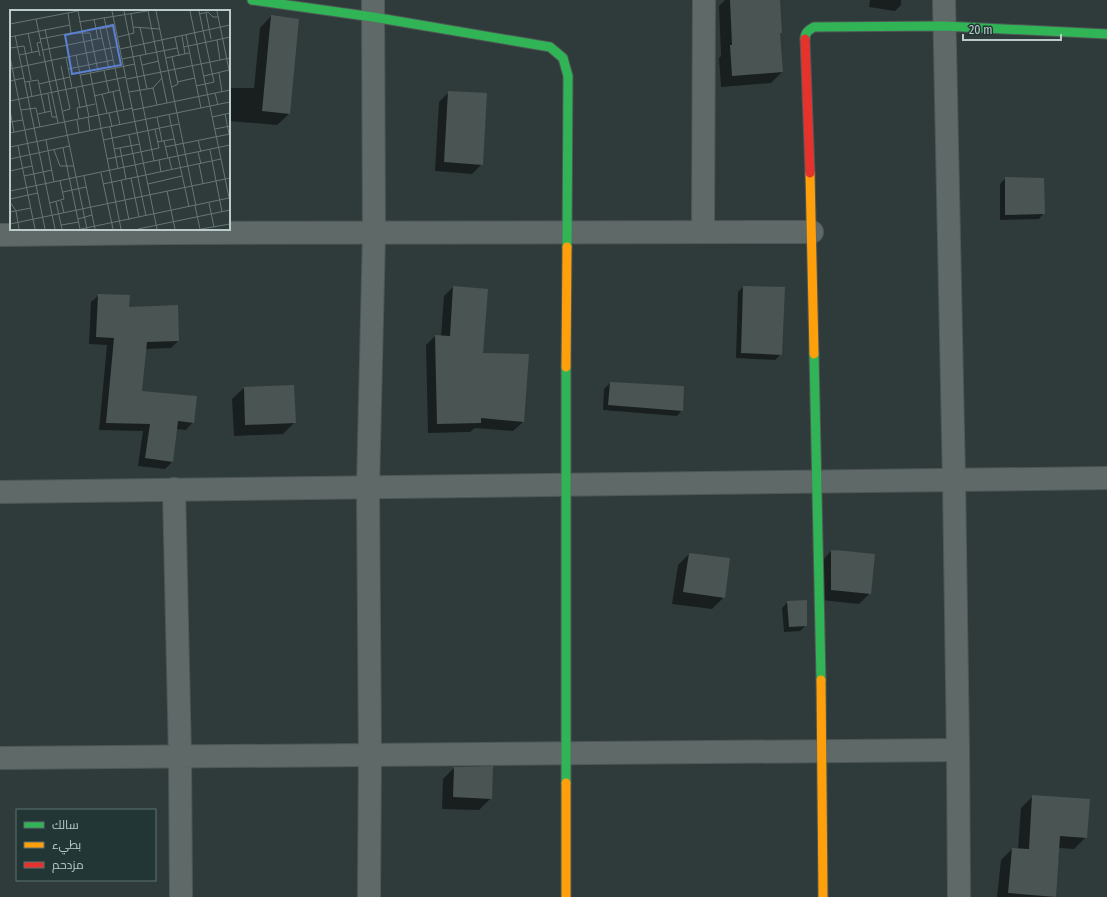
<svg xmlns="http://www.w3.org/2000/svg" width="1107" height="897" font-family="'Fira Sans Condensed',Cairo,sans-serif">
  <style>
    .shadow { fill: #0007 }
    .building { fill: #4a5453 }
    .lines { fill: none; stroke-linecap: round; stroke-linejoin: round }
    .street-casing { stroke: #4e5756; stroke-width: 24 }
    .fast-casing { stroke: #4e5756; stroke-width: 11 }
    .slow-casing { stroke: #4e5756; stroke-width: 11 }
    .jam-casing { stroke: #4e5756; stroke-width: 11 }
    .street { stroke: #5f6968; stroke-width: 22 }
    .fast { stroke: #30b455; stroke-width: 9 }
    .slow { stroke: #ff9f0a; stroke-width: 9 }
    .jam { stroke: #e5322d; stroke-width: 9 }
    .inset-road { fill: none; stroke: #677574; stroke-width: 1 }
    .view { fill: #5c80d2; fill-opacity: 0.15; stroke: #5c80d2; stroke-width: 2 }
    .inset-edge { fill: none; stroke: #bacbca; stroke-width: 2 }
  </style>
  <rect width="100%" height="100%" fill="#2f3b3a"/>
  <g class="shadow">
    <polygon points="725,0 779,0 781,32 779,34 782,72 771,83 721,87 719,58 721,56 719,6"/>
    <polygon points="870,0 901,0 901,5 895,11 869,7"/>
    <polygon points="271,16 289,114 277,125 229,121 229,88 254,88 260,28"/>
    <polygon points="449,92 482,164 472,174 435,171 439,102"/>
    <polygon points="1006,178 1044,213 1039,219 1000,220 1000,184"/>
    <polygon points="453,287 482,353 523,422 513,431 475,428 470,432 428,433 426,345 435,336 441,336 444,296"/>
    <polygon points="743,287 781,354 775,360 736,358 738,292"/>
    <polygon points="99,295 128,308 178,341 171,348 145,349 141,392 193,422 186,430 176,429 172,462 165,469 138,466 143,431 99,430 107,345 89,344 91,302"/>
    <polygon points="610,383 682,410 677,416 603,410 604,389"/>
    <polygon points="244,388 295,422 283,434 234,436 232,399"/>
    <polygon points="831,551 870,593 859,604 821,600 821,562"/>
    <polygon points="689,554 724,597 712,609 672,604 678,565"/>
    <polygon points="788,602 806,625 800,631 784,632 782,608"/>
    <polygon points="454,768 491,798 479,810 442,809 443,779"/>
    <polygon points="1033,796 1086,837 1074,849 1059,848 1055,897 997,897 1001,860 1012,849 1018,849 1021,808"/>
  </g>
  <g class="building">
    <polygon points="730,0 780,0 782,33 780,33 783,72 732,76 730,45 732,45"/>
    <polygon points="271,15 299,19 290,114 262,111"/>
    <polygon points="448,91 487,93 483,165 444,162"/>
    <polygon points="1005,177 1044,178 1045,214 1005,215"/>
    <polygon points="453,286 488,289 483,353 529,354 524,422 481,418 481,423 437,424 435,335 450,336"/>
    <polygon points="743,286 785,287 782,355 741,353"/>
    <polygon points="98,294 130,295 129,307 178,305 179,341 147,342 142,391 197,396 194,423 178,421 173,462 145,458 150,424 106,423 114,338 96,337"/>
    <polygon points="610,382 684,386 683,411 608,405"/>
    <polygon points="294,385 296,423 245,425 244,387"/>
    <polygon points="831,550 835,551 835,550 875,554 871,594 831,590"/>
    <polygon points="689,553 730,558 725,598 683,592"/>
    <polygon points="807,600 807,626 789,627 787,601"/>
    <polygon points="493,766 492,799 453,797 454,767"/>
    <polygon points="1032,795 1090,799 1087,838 1060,836 1056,897 1008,893 1012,848 1029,849"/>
  </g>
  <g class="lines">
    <defs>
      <g id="street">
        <polyline points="944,0 954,480 958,750 959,897"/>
        <polyline points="703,232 704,0"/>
        <polyline points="0,235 169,233 812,232"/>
        <polyline points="174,489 180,756 181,897"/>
        <polyline points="0,492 1107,478"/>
        <polyline points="0,758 958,750"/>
        <polyline points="369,897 370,755 368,487 374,233 373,0"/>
      </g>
      <g id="fast">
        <polyline points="252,0 373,17 550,47 563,58 568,76 567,247"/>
        <path d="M805,39C805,32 809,30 814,27L944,26L1107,34"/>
        <polyline points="814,354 821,680"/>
        <polyline points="566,367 566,783"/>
      </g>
      <g id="slow">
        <polyline points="810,173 814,354"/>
        <polyline points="566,367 567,247"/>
        <polyline points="821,680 823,897"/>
        <polyline points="566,897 566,783"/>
      </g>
      <polyline id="jam" points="805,39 810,173"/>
    </defs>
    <use href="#street" class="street-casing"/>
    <use href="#fast" class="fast-casing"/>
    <use href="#slow" class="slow-casing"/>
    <use href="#jam" class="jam-casing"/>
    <use href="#street" class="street"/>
    <use href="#fast" class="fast"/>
    <use href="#slow" class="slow"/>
    <use href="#jam" class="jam"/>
  </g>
  <g transform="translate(10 10)">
    <rect width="220" height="220" fill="#2f3b3a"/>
    <path class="inset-road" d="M68,1L111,219M102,1L147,219M114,1L144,151M138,1L157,93M146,1L186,196M180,1L220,192M207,1L220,65M58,3L61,23H80L88,61M196,3L201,29M189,4L198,2L203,7H208M94,7L114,100M26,9L48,113M84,9L88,29M69,12L137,1M0,14L68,1M123,17L150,19M130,17L136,44M35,19L77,219M18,23L22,42M5,25L45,219M176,25L191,98M172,26L175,44M0,27L60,15M108,27L124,23L121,4M165,27L169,46M30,29L61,23M207,30L210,50M174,37L220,27M0,38L14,36L21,70M110,39L220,15M33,40L92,28M9,45L29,41M66,45L79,107M30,46L27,33L31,32M130,46L137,79M0,47L35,219M56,47L62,78M156,48L179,43M112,49L167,38M132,55L149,51M51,56L60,99L53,101M0,59L110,36M58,59L103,50M99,59L90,19L105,16M94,60L99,83M209,63L212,82M71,65L125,54M194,66L219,60M117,69L220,48M0,71L14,68M19,71L22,87M15,72L28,70L35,103M167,72L185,68M29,74L60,67M186,76L204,72L189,1M162,77L168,74L162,47M66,78L70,98M143,78L147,95M103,82L110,115M119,82L143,78L152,68M205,83L208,95M38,84L42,107H47M92,84L97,103M84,86L110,80M0,91L116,67M0,100L4,122M11,100L26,98L30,117M123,100L220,80M99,103L102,117M28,104L41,101M215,104L219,124M159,105L179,197M78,107L80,121M147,107L152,131M202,107L220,103M69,109L67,98L85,94M67,110L69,123M0,112L13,110M100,117L108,159M205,119L220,116M0,123L123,98M119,125L136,206M36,130L44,172M93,130L169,114M188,130L191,142M154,131L158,148M147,132L164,129M8,136L25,219M0,137L220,92M155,137L220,124M53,138L70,219M110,138L116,169M104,139L130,134M44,140L50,156H64M200,140L212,202M188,142L191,154M159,148L162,160M0,149L60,136M97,149L149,138L145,119M149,150L151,162M189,154L193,174M0,161L22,156M91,163L103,219M14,166L42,160M74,166L85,219M121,168L129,207M111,170L119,210M93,174L211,149M138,174L172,166M0,181L220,135M157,181L165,219M53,182L76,177M0,189L28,183M51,191L54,203M0,192L6,201L9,219M46,192L52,219M40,193L54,189L50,171M199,193L204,217M185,196L190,219M0,202L21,198M68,209L82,205M0,214L220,168M51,215L69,212M71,219L219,188M128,219L220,200M191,219L220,214"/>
    <path class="view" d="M103,15L111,55L62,64L55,25Z"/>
    <rect width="220" height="220" class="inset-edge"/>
  </g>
  <rect x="16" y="809" width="140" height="72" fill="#223635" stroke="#5f7271"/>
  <rect x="24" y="822" width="20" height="6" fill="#30b455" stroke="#5f7271"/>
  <text x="52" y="829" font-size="12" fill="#bacbca">سالك</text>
  <rect x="24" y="842" width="20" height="6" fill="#ff9f0a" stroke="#5f7271"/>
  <text x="52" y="849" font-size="12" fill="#bacbca">بطيء</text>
  <rect x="24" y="862" width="20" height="6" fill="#e5322d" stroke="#5f7271"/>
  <text x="52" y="869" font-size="12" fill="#bacbca">مزدحم</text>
  <path d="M963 34v6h98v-6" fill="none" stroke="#bacbca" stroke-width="2"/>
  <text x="969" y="34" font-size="12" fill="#bacbca" stroke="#223635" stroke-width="3" paint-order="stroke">20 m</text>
</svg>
